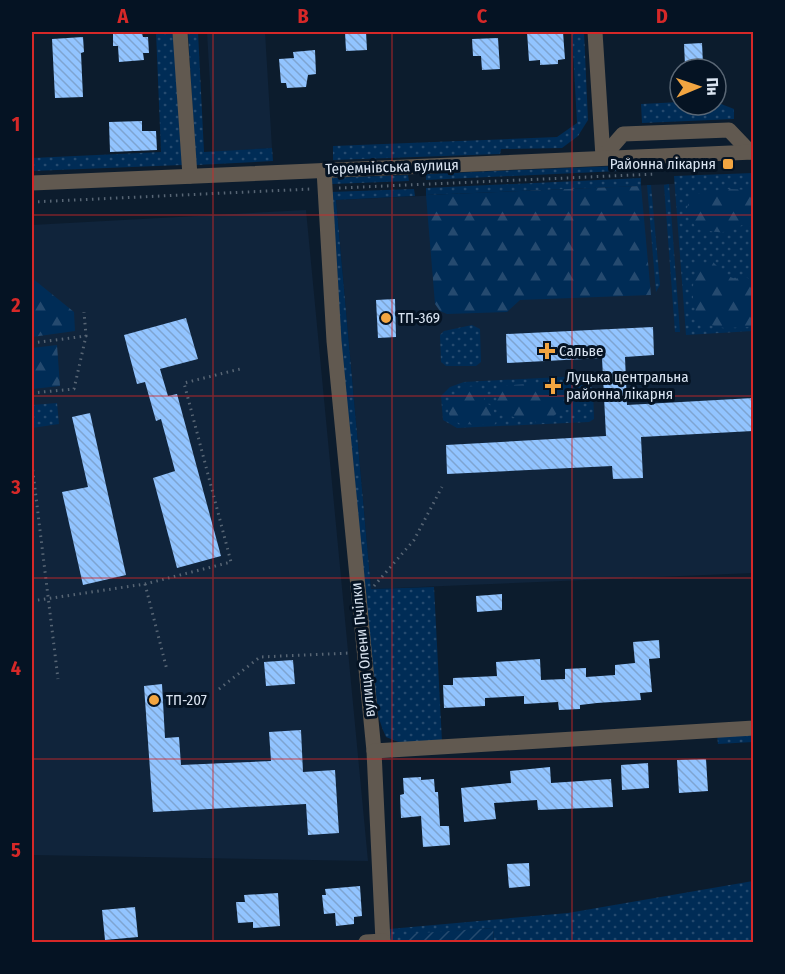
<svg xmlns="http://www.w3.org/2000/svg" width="785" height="974" font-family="'Fira Sans Condensed',sans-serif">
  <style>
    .built { fill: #10243b }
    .grass { fill: url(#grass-dots) }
    .forest { fill: url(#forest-firs) }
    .garden { fill: url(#garden-furrows) }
    .building { fill: url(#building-back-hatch) }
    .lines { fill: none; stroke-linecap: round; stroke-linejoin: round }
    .path { stroke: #576574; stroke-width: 3; stroke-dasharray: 1.5 4.5; stroke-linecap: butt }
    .minor { stroke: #615950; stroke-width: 15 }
    .grid { fill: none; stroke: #d62828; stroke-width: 1.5; stroke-opacity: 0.55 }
    .poi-dot { fill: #f2a541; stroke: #051323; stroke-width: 2 }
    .labels { text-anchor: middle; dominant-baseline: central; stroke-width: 6; stroke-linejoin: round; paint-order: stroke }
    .poi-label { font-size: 15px; fill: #dae4f1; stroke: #051323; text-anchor: start }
    .street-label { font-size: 15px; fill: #dae4f1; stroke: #051323 }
    .neatline { fill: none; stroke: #d62828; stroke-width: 2 }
    .grid-label { font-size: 20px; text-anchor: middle; font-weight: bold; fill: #d62828 }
  </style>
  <defs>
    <pattern id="grass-dots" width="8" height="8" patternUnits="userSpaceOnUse" patternTransform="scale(1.5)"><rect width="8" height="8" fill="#002c56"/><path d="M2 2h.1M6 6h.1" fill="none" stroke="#254a6f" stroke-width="1.8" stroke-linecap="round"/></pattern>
    <pattern id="forest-firs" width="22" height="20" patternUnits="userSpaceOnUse" patternTransform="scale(1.5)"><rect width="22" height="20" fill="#002c56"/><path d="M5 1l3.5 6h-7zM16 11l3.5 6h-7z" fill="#254a6f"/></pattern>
    <pattern id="garden-furrows" width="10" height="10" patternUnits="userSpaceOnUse" patternTransform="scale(1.5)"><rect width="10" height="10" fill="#002c56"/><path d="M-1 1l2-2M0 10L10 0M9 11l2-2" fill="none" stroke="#254a6f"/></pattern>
    <pattern id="building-back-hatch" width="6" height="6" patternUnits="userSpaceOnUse" patternTransform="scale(1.5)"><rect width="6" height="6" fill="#92c4ff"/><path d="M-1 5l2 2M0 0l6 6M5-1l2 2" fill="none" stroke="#7ea4d1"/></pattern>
  </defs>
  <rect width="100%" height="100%" fill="#0c1c2d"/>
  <g class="built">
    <polygon points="207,32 265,32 272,148 214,152"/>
    <polygon points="753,180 753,573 371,589 336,200"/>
    <polygon points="306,210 368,861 32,855 32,225"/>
  </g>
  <g class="grass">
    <polygon points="156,32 174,32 182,165 32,171 32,158 161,152"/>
    <polygon points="188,32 198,32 204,152 272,148 273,161 196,165"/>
    <polygon points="572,32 584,32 588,120 578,136 562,148 501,149 500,154 333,160 333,146 557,137 577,123"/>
    <polygon points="680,102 680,105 716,105 716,102 734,109 734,119 642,123 641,104"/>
    <polygon points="640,165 640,170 426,180 426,174"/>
    <polygon points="753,173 753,331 686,335 674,176"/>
    <polygon points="408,175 409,181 332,184 332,178"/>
    <polygon points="641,178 641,186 426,195 426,188"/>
    <polygon points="669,184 680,332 675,332 664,185"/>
    <polygon points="647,185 651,185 660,285 656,292"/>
    <path d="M414,189L415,196L336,200L371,589L434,587L442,742L401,743L386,737C366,693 366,619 361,570C349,444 338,319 330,192Z"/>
    <polygon points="472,325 480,329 481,362 476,366 446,366 441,362 440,335 444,331"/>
    <polygon points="580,376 593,389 594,419 589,422 457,428 443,420 441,396 450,387 464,382"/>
    <polygon points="57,403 59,424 32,428 32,405"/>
    <polygon points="753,732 753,742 718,744 717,734"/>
    <polygon points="753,881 753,942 494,942 493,928 406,935 406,942 390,942 389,929 568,913"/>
  </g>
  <g class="forest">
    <polygon points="641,186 651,295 520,300 507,312 447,314 440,311 435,304 426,195"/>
    <path d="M725,189L753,190V227L742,225C727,236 712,232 696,228L686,211L691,195Z"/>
    <path d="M713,262L727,276L736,279L742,275L753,281V327L724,328L700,323C691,301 691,288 697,265Z"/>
    <polygon points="32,278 74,312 75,331 32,337"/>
    <polygon points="57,345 60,386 32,389 32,348"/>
    <path d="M559,382L578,384L584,394L580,408L560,411L545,423C524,422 488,416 498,386Z"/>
    <polygon points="476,386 484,394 484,402 492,406 497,420 494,425 460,424 450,417 448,410 461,387"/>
  </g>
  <polygon class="garden" points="493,928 494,942 406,942 406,934"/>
  <g class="building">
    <polygon points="113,32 136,32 142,33 143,37 148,37 149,53 143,53 144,60 119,62 118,46 113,46"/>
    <polygon points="345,32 366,32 367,50 346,51"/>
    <polygon points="527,32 563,32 565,59 558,60 558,64 540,65 540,60 529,61"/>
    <polygon points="83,37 84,52 81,53 83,97 55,98 52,39"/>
    <polygon points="498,38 500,69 482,70 481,56 473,56 472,39"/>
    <polygon points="702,43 703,64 685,65 684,44"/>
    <polygon points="315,50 316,74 308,75 306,87 287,88 286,83 281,83 279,59 294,58 293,52"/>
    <polygon points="142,121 142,131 156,131 157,150 110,152 109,122"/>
    <polygon points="395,299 396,337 378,338 376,300"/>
    <polygon points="186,318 198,359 160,369 168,396 177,394 221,556 177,568 153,478 175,471 161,419 156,421 145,382 137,384 124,335"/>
    <polygon points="653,327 654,355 625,357 627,405 753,398 753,431 641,437 643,478 613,479 612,466 447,474 446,445 606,436 602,358 507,363 506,334"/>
    <polygon points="90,413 126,575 83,585 62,492 88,487 72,417"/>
    <polygon points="502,594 502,610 477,612 476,596"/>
    <polygon points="659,640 660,658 649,659 652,692 640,693 641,700 597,703 580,705 580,709 559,710 558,702 524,704 524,696 485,698 485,706 444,708 443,685 453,685 453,678 497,676 496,662 540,659 541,680 565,679 565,669 586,668 586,677 615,675 615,665 635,663 633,642"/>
    <polygon points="293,660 295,684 266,686 264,662"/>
    <polygon points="162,684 165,738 179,737 181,765 271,761 269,732 301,730 303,772 335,770 339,833 308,835 306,804 153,812 144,686"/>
    <polygon points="706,759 708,791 679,793 677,760"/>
    <polygon points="648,763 649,788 622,790 621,765"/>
    <polygon points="550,767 551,783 611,779 613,807 538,810 537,800 494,803 496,819 464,822 461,788 511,783 510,771"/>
    <polygon points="421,777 421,780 434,779 435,792 438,792 440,826 449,826 450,845 423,847 421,816 401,818 400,795 404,794 403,778"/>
    <polygon points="529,863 530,886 509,888 507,864"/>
    <polygon points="360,886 362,916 354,917 354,924 336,926 335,913 324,914 322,895 326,895 325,889"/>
    <polygon points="278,893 280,926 253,928 253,922 238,923 236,902 245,902 244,895"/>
    <polygon points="135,907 138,937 105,940 102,910"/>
  </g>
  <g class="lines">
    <g class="path">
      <polyline points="339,188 656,174"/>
      <polyline points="32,202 311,189"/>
      <polyline points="32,343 86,336 84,312"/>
      <polyline points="32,393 74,389 86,336"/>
      <polyline points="32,464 58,679"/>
      <polyline points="145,584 167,670"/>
      <polyline points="374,586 414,540 442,487"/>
      <polyline points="32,601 145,584 231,562 184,383 244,368"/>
      <polyline points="219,689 260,657 350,653"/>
    </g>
    <g class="minor">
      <polyline points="180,32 190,176"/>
      <polyline points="595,32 603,157"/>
      <polyline points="603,157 623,134 729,130 750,152"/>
      <polyline points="324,170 334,341 374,751 383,942"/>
      <polyline points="32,183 754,152"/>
      <polyline points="374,751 754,728"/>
      <polyline points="366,942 383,941"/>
    </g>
  </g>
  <path class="grid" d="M213,32V942M392,32V942M572,32V942M32,215H754M32,396H754M32,578H754M32,759H754"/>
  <g class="poi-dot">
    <rect x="722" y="158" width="12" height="12" rx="3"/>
    <circle cx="386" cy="318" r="6"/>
    <path d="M544 342h6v6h6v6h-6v6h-6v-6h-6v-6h6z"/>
    <path d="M550 377h6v6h6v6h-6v6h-6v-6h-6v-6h6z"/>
    <circle cx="154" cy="700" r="6"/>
  </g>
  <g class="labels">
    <g class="poi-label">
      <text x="716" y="164" text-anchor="end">Районна лікарня</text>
      <text x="398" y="318">ТП-369</text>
      <text x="559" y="351">Сальве</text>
      <text x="566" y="377">Луцька центральна<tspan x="566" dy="17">районна лікарня</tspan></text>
      <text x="166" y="700">ТП-207</text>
    </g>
    <g class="street-label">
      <text transform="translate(392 167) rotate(-2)">Теремнівська вулиця</text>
      <text transform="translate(363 650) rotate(-96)">вулиця Олени Пчілки</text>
    </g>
  </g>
  <rect width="785" height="974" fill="none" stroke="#051323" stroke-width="66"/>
  <g transform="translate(698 87) rotate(88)"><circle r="28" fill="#051323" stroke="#5a6775" stroke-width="1.5"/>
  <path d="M0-4.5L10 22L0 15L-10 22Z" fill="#f2a541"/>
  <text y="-9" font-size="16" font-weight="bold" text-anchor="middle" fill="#dae4f1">Пн</text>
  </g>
  <rect x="33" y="33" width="719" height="908" class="neatline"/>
  <g class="grid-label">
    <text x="123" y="23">A</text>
    <text x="303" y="23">B</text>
    <text x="482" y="23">C</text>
    <text x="662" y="23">D</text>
    <text x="16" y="131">1</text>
    <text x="16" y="312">2</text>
    <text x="16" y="494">3</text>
    <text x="16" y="675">4</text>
    <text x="16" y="857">5</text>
  </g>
</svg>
